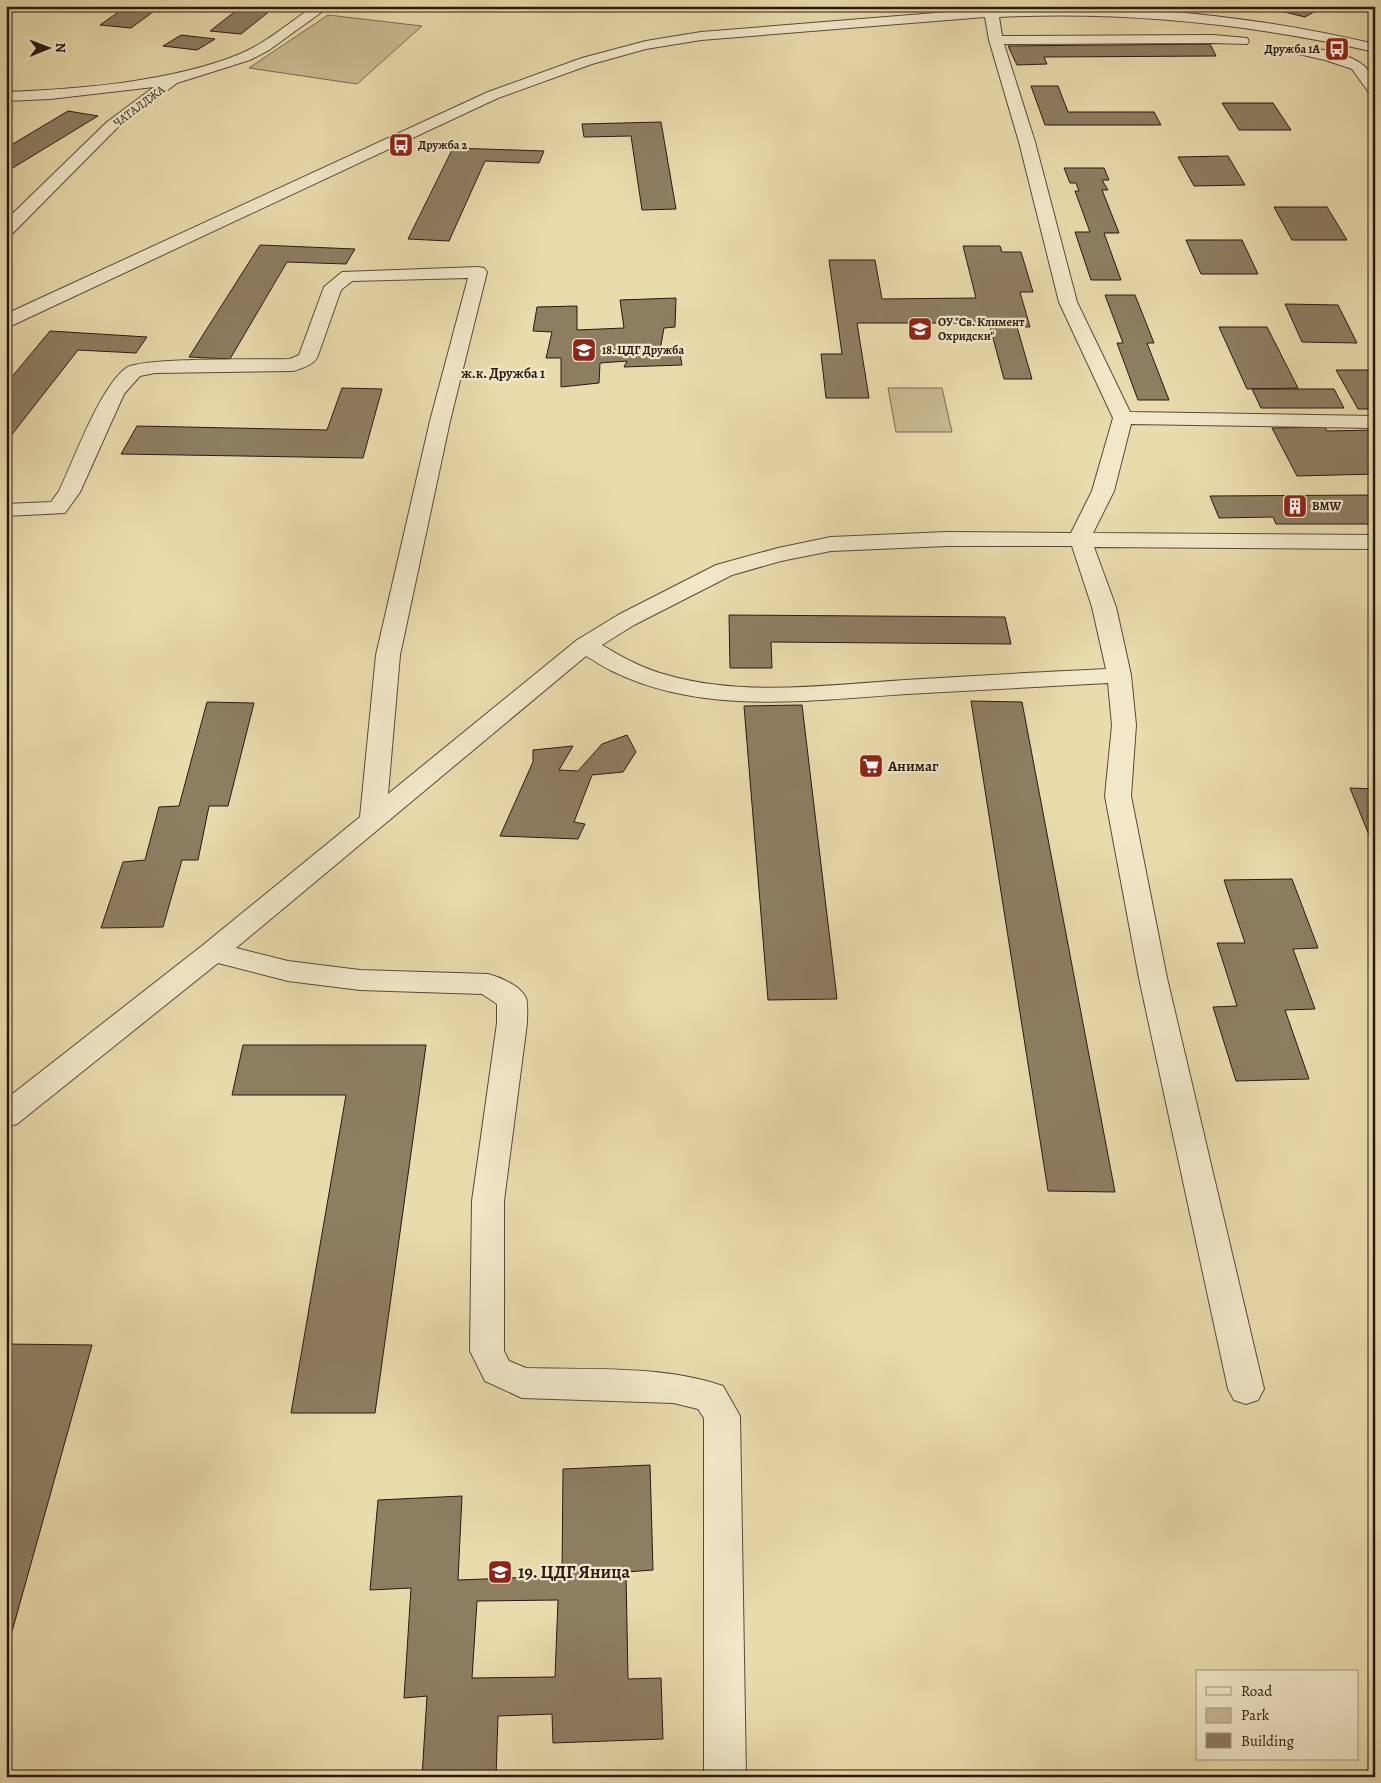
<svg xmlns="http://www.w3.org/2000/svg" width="1381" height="1783" font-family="Alegreya,serif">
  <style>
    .green { fill: #c8ba92; stroke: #786a52 }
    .building { fill: #8d7e62; stroke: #291911; fill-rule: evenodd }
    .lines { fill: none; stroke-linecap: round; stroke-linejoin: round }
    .minor-casing { stroke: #594a38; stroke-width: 2 }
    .minor { fill: #f1e8c9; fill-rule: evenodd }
    .labels { text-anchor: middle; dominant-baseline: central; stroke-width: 4.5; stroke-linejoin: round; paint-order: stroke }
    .far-poi-label { font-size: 12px; font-weight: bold; fill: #291911; stroke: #f1e8c9; text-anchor: start }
    .far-street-label { font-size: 12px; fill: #291911; stroke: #f1e8c9 }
    .far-neighbourhood-label { font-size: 14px; font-weight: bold; fill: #291911; stroke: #f1e8c9 }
    .poi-label { font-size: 15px; font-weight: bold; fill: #291911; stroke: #f1e8c9; text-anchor: start }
    .near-poi-label { font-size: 18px; font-weight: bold; fill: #291911; stroke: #f1e8c9; text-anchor: start }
  </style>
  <rect width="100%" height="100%" fill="#e9dbac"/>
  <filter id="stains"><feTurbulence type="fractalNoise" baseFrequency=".004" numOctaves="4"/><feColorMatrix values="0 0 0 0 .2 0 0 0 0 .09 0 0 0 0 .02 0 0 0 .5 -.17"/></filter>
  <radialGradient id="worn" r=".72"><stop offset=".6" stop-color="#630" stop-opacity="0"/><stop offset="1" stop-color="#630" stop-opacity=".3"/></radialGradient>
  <g class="green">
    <polygon points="328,15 422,26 357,84 249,68"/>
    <polygon points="888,388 942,388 952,432 896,432"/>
  </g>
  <g class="building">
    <polygon points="127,6 161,6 131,28 100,25"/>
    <polygon points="242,6 276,6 241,34 210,31"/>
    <polygon points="1260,6 1315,6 1321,8 1305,17"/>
    <polygon points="181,35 215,39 197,50 163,46"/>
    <polygon points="1210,44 1216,56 1044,57 1047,64 1017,65 1008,46"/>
    <polygon points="1031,86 1058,86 1068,112 1154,112 1161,125 1045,125"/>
    <polygon points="1222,103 1273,103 1291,130 1239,130"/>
    <polygon points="68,111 98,116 6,172 6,148"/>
    <polygon points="661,122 676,209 642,210 631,136 584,137 582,124"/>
    <polygon points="453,148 544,151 539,163 485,161 449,241 408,239"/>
    <polygon points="1228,156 1245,185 1194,186 1178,157"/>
    <polygon points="1064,168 1104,168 1109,180 1102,180 1108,190 1102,190 1119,233 1104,233 1121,280 1091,280 1075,232 1090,232 1075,191 1079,191 1076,183 1070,183"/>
    <polygon points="1274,207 1327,207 1347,240 1292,240"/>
    <polygon points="1186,240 1242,240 1258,274 1201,274"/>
    <polygon points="260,245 355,249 346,264 287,262 230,359 189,357"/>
    <polygon points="963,246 1000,246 1002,252 1021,252 1033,292 1020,292 1030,327 1017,327 1032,379 1004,379 989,323 857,323 869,398 826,398 821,354 842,354 829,260 875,260 882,299 976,298"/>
    <polygon points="1105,295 1135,295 1154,343 1147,343 1169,400 1138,400 1117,343 1123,343"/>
    <polygon points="676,298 675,327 664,328 659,355 680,354 682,365 624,367 627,361 600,363 599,383 561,387 561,358 546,358 552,332 533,331 537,307 577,306 577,330 624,328 620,300"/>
    <polygon points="1285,304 1338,305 1357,343 1302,342"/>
    <polygon points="1219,327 1267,327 1298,388 1247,389"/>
    <polygon points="50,331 147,337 136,353 78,350 6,442 6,384"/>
    <polygon points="1336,370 1375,370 1375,409 1358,409"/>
    <polygon points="342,388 382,389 363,458 121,454 137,426 327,430"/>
    <polygon points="1252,389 1334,389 1344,408 1261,408"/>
    <polygon points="1325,427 1327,431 1375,430 1375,474 1297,476 1272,428"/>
    <polygon points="1375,495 1375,524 1276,524 1273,517 1219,518 1210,496"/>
    <polygon points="729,615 1005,617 1011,644 771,642 772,668 730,668"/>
    <polygon points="971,701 1022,702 1115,1192 1048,1191"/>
    <polygon points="207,702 254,703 228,806 209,806 198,860 182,860 163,927 101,928 123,862 145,860 159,807 179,806"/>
    <polygon points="802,705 837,999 768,1000 744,706"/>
    <polygon points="627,735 636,752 623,772 592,775 574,822 585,824 578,839 500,836 533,762 533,750 573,746 559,770 578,771 602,744"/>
    <polygon points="1350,788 1375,789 1375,840 1371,840"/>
    <polygon points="1292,879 1318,948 1293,949 1315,1009 1285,1010 1309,1079 1236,1081 1213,1007 1237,1006 1217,943 1245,943 1224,880"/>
    <polygon points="243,1045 426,1045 375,1413 291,1413 346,1095 232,1095"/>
    <polygon points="6,1344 92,1345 6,1653"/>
    <path d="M650,1465L653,1570L626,1572L628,1679L661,1678L663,1739L553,1743L552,1714L498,1716L496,1777H422L427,1696L404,1698L411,1588L370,1590L378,1500L462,1496L458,1580L562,1576L563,1469ZM558,1600L555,1677L472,1678L477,1601Z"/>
  </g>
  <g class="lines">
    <defs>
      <g id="minor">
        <path d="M314,6H330L269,50L250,60L177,83L117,128L12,234L6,235V220L107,122L154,87L50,99L6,101V92C80,89 171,82 240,54C266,43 290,22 314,6Z"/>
        <path d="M985,6H999V8C1125,3 1252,15 1375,44V52C1252,24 1125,11 999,17L1002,36L1213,35L1247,38L1249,41L1247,44L1213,43L1004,44L1035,142L1077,302L1130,412L1375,416V428L1131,424L1114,491L1093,533L1375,535V549L1094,547L1116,607L1131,675L1136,725L1131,796L1167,978L1264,1389L1258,1400L1246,1404L1234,1400L1228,1389L1139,978L1105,796L1112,725L1108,683C1041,687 974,690 907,694C811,700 703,716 612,671C603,667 595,661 586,656L236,948L288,961L360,970L488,974C500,977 521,986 526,998C528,1005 527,1016 527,1023L504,1201V1351L509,1361L526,1368C589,1370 662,1365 723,1386L740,1416L746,1777H704V1418L698,1409L673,1403L522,1398L485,1381L470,1351L472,1201L497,1023V1004L482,994L360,990L288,981L218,963L17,1124L6,1127V1099L203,945L360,817L376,655L430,421L468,278L352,281L341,290L317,358C312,365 301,369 293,371L155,373L140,376L124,394L80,492L65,513L6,516V504L51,502L59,491C74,460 100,387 126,368C141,357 263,360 290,359L299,355L324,287L342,272L478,267L484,268L487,272L450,421L400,655L388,794L577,640L618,615L716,565L778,548L831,537L947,532L1071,533L1092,491L1113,418L1059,302L1019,142L989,40L985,17L701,40L646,49L592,64L498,98L13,325L6,326V314L488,92L582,58L646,41L701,32L985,9ZM947,546H1072L1092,607L1106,669C1039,672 972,676 905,680C827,685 743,697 667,675C643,669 622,657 602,645L634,625L732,575L781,561L831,551Z"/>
        <path d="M1299,46C1323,50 1364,53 1374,80C1376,84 1375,91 1375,95L1370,94L1352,69L1325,60L1294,53L1292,50L1294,47Z"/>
      </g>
    </defs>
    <use href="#minor" class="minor-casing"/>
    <use href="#minor" class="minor"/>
  </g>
  <defs>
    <symbol id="bus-square" viewBox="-11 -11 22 22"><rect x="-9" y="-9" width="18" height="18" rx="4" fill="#8f2418" stroke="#f1e8c9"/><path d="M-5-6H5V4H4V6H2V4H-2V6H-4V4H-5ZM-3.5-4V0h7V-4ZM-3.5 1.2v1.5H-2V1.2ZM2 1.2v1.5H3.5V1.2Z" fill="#fff"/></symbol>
    <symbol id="school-square" viewBox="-11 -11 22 22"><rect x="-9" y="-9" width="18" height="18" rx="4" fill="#8f2418" stroke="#f1e8c9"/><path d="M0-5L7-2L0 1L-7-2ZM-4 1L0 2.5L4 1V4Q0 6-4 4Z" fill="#fff"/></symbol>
    <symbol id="building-square" viewBox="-11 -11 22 22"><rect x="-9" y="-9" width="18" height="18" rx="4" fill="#8f2418" stroke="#f1e8c9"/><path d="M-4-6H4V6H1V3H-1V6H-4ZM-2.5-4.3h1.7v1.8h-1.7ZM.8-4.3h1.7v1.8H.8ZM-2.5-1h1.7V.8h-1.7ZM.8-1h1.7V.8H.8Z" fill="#fff"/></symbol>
    <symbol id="supermarket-square" viewBox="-11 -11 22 22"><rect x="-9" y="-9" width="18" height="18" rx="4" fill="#8f2418" stroke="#f1e8c9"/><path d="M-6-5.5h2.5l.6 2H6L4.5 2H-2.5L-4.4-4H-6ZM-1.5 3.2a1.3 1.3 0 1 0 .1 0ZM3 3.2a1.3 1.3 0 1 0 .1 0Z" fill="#fff"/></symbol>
  </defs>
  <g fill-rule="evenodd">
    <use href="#bus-square" x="1323" y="35" width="28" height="28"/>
    <use href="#bus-square" x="387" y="131" width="28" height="28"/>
    <use href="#school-square" x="906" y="315" width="28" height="28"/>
    <use href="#school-square" x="570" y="336" width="28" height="28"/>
    <use href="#building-square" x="1281" y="492" width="28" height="28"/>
    <use href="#supermarket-square" x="857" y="752" width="28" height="28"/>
    <use href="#school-square" x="486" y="1558" width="28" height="28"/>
  </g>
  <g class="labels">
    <g class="far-poi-label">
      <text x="1320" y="49" text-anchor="end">Дружба 1A</text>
      <text x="418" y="145">Дружба 2</text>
      <text x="938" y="322">ОУ "Св. Климент<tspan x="938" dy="14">Охридски"</tspan></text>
      <text x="602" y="350">18. ЦДГ Дружба</text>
      <text x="1312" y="506">BMW</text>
    </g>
    <g class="far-street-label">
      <text transform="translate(139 106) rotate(-37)">ЧАТАЛДЖА</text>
    </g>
    <g class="far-neighbourhood-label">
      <text x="503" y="373">ж.к. Дружба 1</text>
    </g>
    <g class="poi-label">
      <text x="888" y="766">Анимаг</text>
    </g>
    <g class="near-poi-label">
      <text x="518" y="1572">19. ЦДГ Яница</text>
    </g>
  </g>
  <rect width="1381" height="1783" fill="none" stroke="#e9dbac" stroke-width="25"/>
  <rect x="8" y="8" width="1366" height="1768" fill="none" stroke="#291911" stroke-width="2.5"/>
  <rect x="12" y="12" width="1356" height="1758" fill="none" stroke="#291911"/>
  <rect x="1196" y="1670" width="162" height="90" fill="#f1e8c9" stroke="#a1957f"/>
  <rect x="1206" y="1687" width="25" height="8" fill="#f1e8c9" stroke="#a1957f"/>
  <text x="1241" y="1696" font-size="15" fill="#291911">Road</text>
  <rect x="1206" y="1708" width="25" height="15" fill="#c8ba92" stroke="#a1957f"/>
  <text x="1241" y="1720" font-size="15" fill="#291911">Park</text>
  <rect x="1206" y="1733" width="25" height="15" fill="#8d7e62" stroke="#a1957f"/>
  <text x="1241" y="1746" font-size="15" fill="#291911">Building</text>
  <g transform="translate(48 48) rotate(89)" stroke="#f1e8c9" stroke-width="4" paint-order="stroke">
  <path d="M0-4L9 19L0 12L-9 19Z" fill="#291911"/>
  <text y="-8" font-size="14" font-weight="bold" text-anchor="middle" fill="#291911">N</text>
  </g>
  <rect width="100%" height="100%" filter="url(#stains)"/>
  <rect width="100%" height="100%" fill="url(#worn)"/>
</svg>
